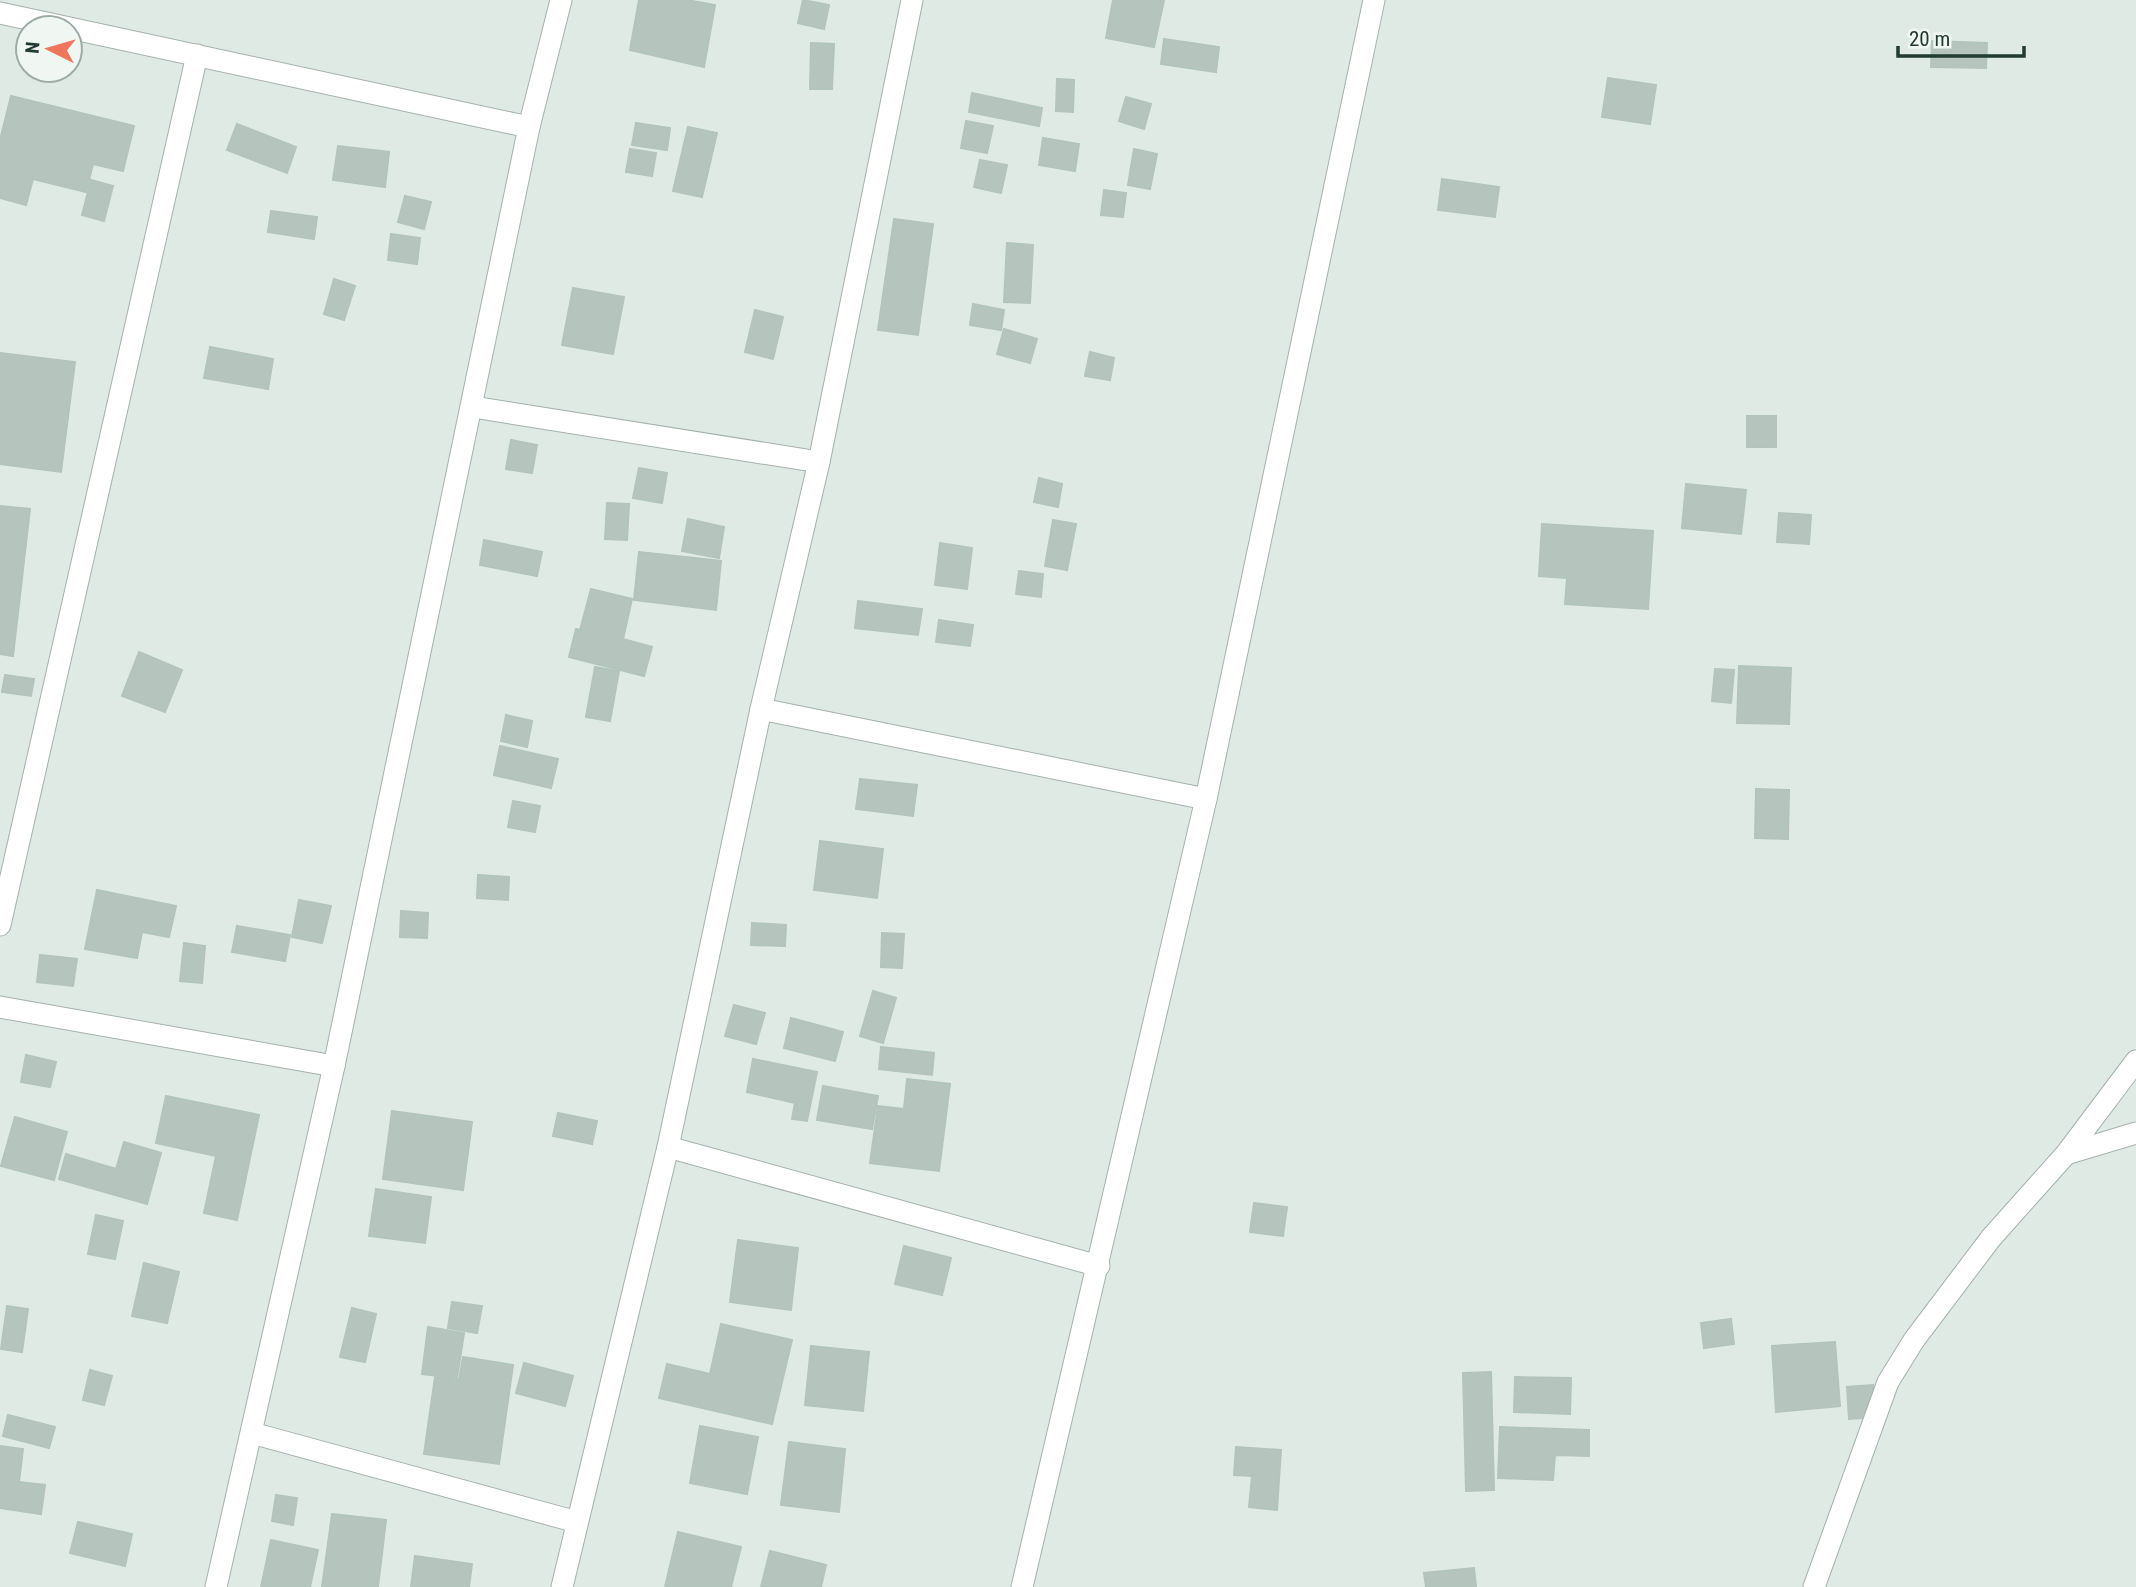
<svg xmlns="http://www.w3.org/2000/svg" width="2136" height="1587" font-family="'Roboto Condensed',sans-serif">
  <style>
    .building { fill: #b5c5be; stroke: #b2c4bb; stroke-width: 2 }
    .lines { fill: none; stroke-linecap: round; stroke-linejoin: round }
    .minor-casing { stroke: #a3b2ac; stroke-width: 23 }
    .tertiary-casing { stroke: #a3b2ac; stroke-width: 23 }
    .minor { stroke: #fff; stroke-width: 21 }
    .tertiary { stroke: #fff; stroke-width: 21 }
  </style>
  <rect width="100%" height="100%" fill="#e0eae5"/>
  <g class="building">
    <polygon points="639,0 687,0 715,5 704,67 630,50"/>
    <polygon points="803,0 829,5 824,29 798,23"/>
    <polygon points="1113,0 1164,0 1154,47 1106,38"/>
    <polygon points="1164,39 1219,47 1216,72 1161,64"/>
    <polygon points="1932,41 1987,43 1986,68 1931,67"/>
    <polygon points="811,43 834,44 832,89 810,89"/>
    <polygon points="1608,78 1656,85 1650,124 1602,117"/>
    <polygon points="1057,79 1074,80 1073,112 1056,111"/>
    <polygon points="972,93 1042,108 1039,126 969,112"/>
    <polygon points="11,96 134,126 123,171 93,164 86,192 33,179 26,205 0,198 0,140"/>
    <polygon points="1126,97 1151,104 1144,129 1119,121"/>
    <polygon points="966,121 993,126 987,153 961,148"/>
    <polygon points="636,123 670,128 667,150 632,145"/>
    <polygon points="237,124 296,147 287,173 227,150"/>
    <polygon points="688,127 717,133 702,197 673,191"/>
    <polygon points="1043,138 1079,144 1075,171 1039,165"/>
    <polygon points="338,146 389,152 385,187 333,180"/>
    <polygon points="630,149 656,153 652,176 626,172"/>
    <polygon points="1134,149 1157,154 1150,189 1128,185"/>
    <polygon points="980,160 1007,165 1001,193 974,187"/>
    <polygon points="1442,179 1499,187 1495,217 1438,210"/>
    <polygon points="91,180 113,186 104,221 82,215"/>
    <polygon points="1104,190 1126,193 1123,217 1101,215"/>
    <polygon points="405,196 431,202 424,229 398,222"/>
    <polygon points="271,211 317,217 314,239 268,232"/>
    <polygon points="894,219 933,224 918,335 878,330"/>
    <polygon points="391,234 420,238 417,264 388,260"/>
    <polygon points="1007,243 1033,245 1030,303 1004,302"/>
    <polygon points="334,279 355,286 344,320 324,314"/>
    <polygon points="573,288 624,297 613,354 562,345"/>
    <polygon points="973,304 1004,310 1001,330 970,325"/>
    <polygon points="755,310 783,317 773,359 745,352"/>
    <polygon points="1004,329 1037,339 1030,363 997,354"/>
    <polygon points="210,347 273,359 268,389 204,378"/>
    <polygon points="1090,352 1114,358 1110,380 1085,376"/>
    <polygon points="0,353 75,362 61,472 0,464"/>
    <rect x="1747" y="416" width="29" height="31"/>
    <polygon points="511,440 537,445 532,473 506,469"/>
    <polygon points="639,468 667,473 662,503 633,498"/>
    <polygon points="1039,478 1062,484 1058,507 1034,502"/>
    <polygon points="1686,484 1746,490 1741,534 1682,528"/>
    <polygon points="607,503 629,504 627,540 605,539"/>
    <polygon points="0,506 30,509 13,656 0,654"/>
    <polygon points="1779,513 1811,515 1809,544 1777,542"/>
    <polygon points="688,519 724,527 719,558 682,551"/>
    <polygon points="1053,520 1076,524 1067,570 1045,566"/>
    <polygon points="1542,524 1653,531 1648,609 1565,604 1567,578 1539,576"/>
    <polygon points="484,540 542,552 537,576 480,565"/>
    <polygon points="940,543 972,548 967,589 935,585"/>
    <polygon points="639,552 721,561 716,610 634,600"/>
    <polygon points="1019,571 1043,574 1041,597 1016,594"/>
    <polygon points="591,589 632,599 623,639 652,647 644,676 569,657 576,629 580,630"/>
    <polygon points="858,601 922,609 918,635 855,628"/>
    <polygon points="939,620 973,625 970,646 936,642"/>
    <polygon points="139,652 182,670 165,712 122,696"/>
    <polygon points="1739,666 1791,668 1789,724 1737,723"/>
    <polygon points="595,667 619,671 610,721 586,717"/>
    <polygon points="1715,669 1734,670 1731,703 1712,701"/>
    <polygon points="5,675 34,679 31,696 2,692"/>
    <polygon points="506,715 532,721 527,747 501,741"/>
    <polygon points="500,746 558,759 551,788 494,775"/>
    <polygon points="860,779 917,785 913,816 856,809"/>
    <polygon points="1756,789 1789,790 1788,839 1755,838"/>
    <polygon points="513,801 540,806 535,832 508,827"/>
    <polygon points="820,841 883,849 877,898 814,890"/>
    <polygon points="478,875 509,877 508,900 477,898"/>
    <polygon points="97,890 176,906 169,937 142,932 137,958 85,949"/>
    <polygon points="299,900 331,906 322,943 292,937"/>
    <polygon points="401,911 428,913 427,938 400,937"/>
    <polygon points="752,923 786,925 785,946 751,945"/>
    <polygon points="237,926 290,935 285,961 232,952"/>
    <polygon points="882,933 904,934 902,968 881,967"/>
    <polygon points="184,943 205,946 202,983 180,981"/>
    <polygon points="40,955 77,959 73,986 37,982"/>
    <polygon points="873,991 896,998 883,1043 860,1036"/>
    <polygon points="734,1005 765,1013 756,1044 725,1036"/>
    <polygon points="791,1018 843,1032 835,1061 784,1048"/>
    <polygon points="881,1047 934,1053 932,1075 879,1069"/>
    <polygon points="26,1055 56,1062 50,1087 21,1082"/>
    <polygon points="753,1059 817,1072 807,1121 792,1119 795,1103 747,1092"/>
    <polygon points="907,1079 950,1084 939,1171 870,1163 878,1106 904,1109"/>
    <polygon points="823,1086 878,1096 872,1129 817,1120"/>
    <polygon points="166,1096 259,1115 237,1220 204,1213 216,1156 156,1143"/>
    <polygon points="392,1111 472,1122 463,1190 383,1179"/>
    <polygon points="558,1113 597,1121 592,1144 553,1136"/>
    <polygon points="15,1117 67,1132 54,1180 1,1166"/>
    <polygon points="124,1142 161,1153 147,1204 59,1179 66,1154 116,1169"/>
    <polygon points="376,1189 431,1197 425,1243 369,1236"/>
    <polygon points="1254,1203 1287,1207 1283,1236 1250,1232"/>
    <polygon points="96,1215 123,1221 115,1259 88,1254"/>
    <polygon points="738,1240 798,1248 791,1310 730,1302"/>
    <polygon points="904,1246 951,1258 942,1295 895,1284"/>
    <polygon points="144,1263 179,1272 167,1323 132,1316"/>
    <polygon points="452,1302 482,1306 477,1333 448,1328"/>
    <polygon points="7,1306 28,1309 22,1352 1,1349"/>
    <polygon points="352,1308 376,1314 365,1362 340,1357"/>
    <polygon points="1731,1319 1734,1344 1704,1348 1701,1323"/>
    <polygon points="721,1324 792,1340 772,1424 659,1398 667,1364 710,1374"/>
    <polygon points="428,1327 464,1333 457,1378 422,1374"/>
    <polygon points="1835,1342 1840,1406 1776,1412 1772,1346"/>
    <polygon points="811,1346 869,1352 863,1411 805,1405"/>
    <polygon points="463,1357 513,1365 499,1464 424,1454 435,1377 459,1380"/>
    <polygon points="524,1363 573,1376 565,1406 516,1393"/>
    <polygon points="90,1370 112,1376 104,1405 83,1400"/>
    <polygon points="1491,1372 1494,1490 1466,1491 1463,1373"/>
    <polygon points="1515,1377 1571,1378 1570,1414 1514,1412"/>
    <polygon points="1873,1385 1876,1417 1849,1419 1847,1387"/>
    <polygon points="8,1415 55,1427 49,1448 3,1436"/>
    <polygon points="700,1426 758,1437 747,1494 690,1483"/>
    <polygon points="1500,1427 1589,1430 1589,1456 1555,1455 1553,1480 1498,1478"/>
    <polygon points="789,1442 845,1449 839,1512 781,1505"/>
    <polygon points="0,1446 23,1449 19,1482 45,1485 41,1514 0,1508"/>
    <polygon points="1236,1447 1281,1450 1277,1510 1249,1507 1252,1476 1234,1475"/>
    <polygon points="276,1495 297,1498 293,1525 272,1521"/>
    <polygon points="332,1514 386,1520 378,1587 322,1587"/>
    <polygon points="78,1522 132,1534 125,1566 70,1553"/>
    <polygon points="678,1532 741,1547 731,1587 665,1587"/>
    <polygon points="271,1540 318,1550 310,1587 261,1587"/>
    <polygon points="770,1551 826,1565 821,1587 761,1587"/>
    <polygon points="415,1556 472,1564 469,1587 411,1587"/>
    <polygon points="1474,1568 1476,1587 1426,1587 1424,1573"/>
  </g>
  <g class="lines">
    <defs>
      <g id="minor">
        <polyline points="0,13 529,127"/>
        <polyline points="473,407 819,462"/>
        <polyline points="761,709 1206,799"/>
        <polyline points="0,925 197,55"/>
        <polyline points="0,1007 334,1066"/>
        <polyline points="668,1147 1099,1266"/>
        <polyline points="2066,1154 2136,1133"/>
        <polyline points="252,1433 577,1522"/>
        <polyline points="216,1587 334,1066 529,127 561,0"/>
        <polyline points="562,1587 668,1147 761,709 819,462 912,0"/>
        <polyline points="1814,1587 1888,1382 1914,1340 1991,1238 2066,1154 2136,1061"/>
      </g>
      <polyline id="tertiary" points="1022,1587 1206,799 1374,0"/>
    </defs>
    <use href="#minor" class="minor-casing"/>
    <use href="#tertiary" class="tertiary-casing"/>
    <use href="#minor" class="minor"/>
    <use href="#tertiary" class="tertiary"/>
  </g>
  <g transform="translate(49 49) rotate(275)"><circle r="33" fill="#f0f7f3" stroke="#9daba6" stroke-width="2"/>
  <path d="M0-5L12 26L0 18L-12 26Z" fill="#ee765a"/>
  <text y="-10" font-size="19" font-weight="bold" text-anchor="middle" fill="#213a32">N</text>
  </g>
  <path d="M1898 46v10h126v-10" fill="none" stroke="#213a32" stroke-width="3.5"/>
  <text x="1909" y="46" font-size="21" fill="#213a32" stroke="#f0f7f3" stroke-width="5" paint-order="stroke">20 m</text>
</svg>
